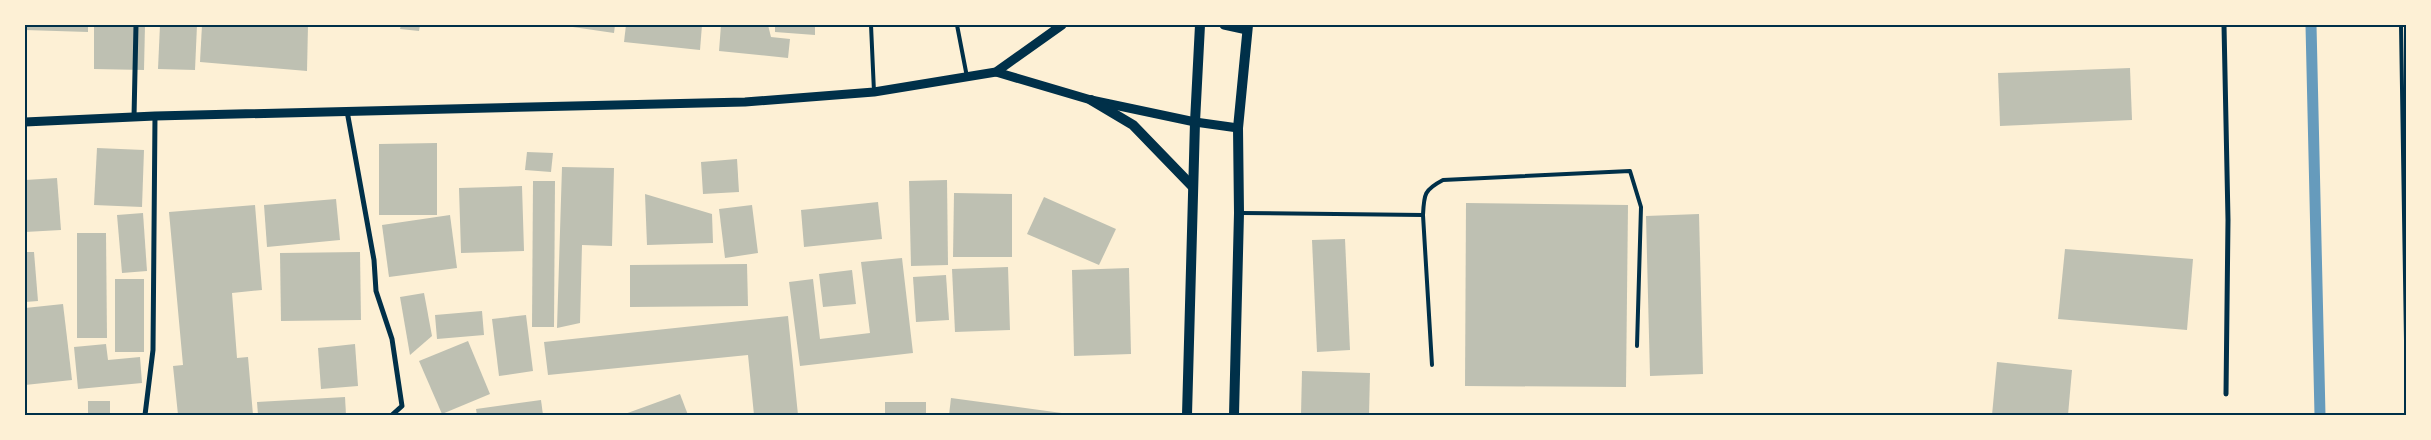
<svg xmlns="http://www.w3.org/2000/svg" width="2431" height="440" font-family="Poppins,sans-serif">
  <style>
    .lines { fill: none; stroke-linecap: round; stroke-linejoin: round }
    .stream { stroke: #669bbc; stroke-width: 11 }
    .building { fill: #bec0b2 }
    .service { stroke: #003049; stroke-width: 4 }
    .minor { stroke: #003049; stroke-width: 5 }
    .tertiary { stroke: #003049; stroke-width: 9 }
    .secondary { stroke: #003049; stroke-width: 10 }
    .neatline { fill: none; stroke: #003049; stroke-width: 2 }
  </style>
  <rect width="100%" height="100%" fill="#fdf0d5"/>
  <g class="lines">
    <polyline class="stream" points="2311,25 2320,415"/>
  </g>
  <g class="building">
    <polygon points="25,25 88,25 88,32 25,30"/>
    <polygon points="94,25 145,25 144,70 94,69"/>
    <polygon points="160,25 197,25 195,70 158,69"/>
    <polygon points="202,25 308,25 307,71 200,62"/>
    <polygon points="401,25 420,25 419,31 400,29"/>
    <polygon points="559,25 615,25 614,33"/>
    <polygon points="626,25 702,25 700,50 624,42"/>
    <polygon points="721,25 768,25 771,37 790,39 788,58 719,51"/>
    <polygon points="775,25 815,25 815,35 775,32"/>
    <polygon points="2130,68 2132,120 2000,126 1998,73"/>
    <polygon points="437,143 437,215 379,215 379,144"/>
    <polygon points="97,148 144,150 142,207 94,205"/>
    <polygon points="527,152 553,153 551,172 525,170"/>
    <polygon points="737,159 739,192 703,194 701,162"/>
    <polygon points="562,167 614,168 612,246 582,245 580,323 557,328"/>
    <polygon points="57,178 61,230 25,232 25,180"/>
    <polygon points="947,180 948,265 911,266 909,181"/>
    <polygon points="533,181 555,181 554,327 532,327"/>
    <polygon points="522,186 524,251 461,253 459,188"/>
    <polygon points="954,193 1012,194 1012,257 953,257"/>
    <polygon points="645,194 712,214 713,243 647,245"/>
    <polygon points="1044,197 1116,229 1099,265 1027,234"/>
    <polygon points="336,199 340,240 267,247 264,205"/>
    <polygon points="878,202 882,239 804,247 801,210"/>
    <polygon points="1466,203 1628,205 1626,387 1465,386"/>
    <polygon points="255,205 262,290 232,293 237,358 248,357 253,415 178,415 173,366 183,365 169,212"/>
    <polygon points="752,205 758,253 725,258 719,209"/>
    <polygon points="143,213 147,271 122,273 117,215"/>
    <polygon points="1699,214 1703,374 1650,376 1646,216"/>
    <polygon points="450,215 457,268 389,277 382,225"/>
    <polygon points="77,233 106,233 107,338 77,338"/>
    <polygon points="1345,239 1350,350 1317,352 1312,240"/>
    <polygon points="2065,249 2193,259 2187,330 2058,319"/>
    <polygon points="25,252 34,252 38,301 25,302"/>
    <polygon points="360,252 361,320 281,321 280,253"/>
    <polygon points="902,258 913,353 800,366 789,282 813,279 820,339 870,333 861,262"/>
    <polygon points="747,264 748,306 630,307 630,265"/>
    <polygon points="1008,267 1010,330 955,332 952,269"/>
    <polygon points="1129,268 1131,354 1074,356 1072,270"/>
    <polygon points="852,270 856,304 823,307 819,274"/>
    <polygon points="946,275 949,320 916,322 913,277"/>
    <rect x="115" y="279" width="29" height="73"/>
    <polygon points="424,293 432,336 410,355 400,297"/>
    <polygon points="63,304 72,380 25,385 25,308"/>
    <polygon points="482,311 484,335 437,339 435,315"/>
    <polygon points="526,315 533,371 499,376 492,319"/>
    <polygon points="788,316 798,415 754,415 748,355 548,375 544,342"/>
    <polygon points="468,341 490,394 442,414 419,361"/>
    <polygon points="106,344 108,360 140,357 142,383 78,389 74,347"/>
    <polygon points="355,344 358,386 321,389 318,348"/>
    <polygon points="1997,362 2072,370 2068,415 1992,415"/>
    <polygon points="1302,371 1370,373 1369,415 1301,415"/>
    <polygon points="680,394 688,415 622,415"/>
    <polygon points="345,397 346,415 258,415 257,402"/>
    <polygon points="951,398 1069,414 1069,415 949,415"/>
    <polygon points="541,400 543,415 477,415 476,409"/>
    <rect x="88" y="401" width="22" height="14"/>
    <rect x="885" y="402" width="41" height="13"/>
  </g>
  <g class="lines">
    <g class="service">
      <polyline points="871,25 874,92"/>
      <polyline points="957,25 967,77"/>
      <polyline points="2401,25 2406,340"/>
      <polyline points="1241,213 1423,215 1432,365"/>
      <path d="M1423,215C1424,194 1424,190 1443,180L1630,171L1641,207L1637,346"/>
    </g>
    <g class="minor">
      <polyline points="2224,25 2228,220 2226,394"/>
      <polyline points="347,111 374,260 376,291 392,339 402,406 392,415"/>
      <polyline points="134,117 136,25"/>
      <polyline points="145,415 153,350 155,116"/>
    </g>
    <g class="tertiary">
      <polyline points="1224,25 1247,30"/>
      <polyline points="996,72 1091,100 1195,122 1238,128"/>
      <polyline points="25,122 155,116 745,102 874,92 996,72 1062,25"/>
    </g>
    <g class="secondary">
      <polyline points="1091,100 1133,125 1193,187"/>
      <polyline points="1187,415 1195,122 1200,25"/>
      <polyline points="1234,415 1239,213 1238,128 1248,25"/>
    </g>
  </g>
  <rect width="2431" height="440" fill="none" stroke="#fdf0d5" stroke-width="52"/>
  <rect x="26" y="26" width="2379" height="388" class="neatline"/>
</svg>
